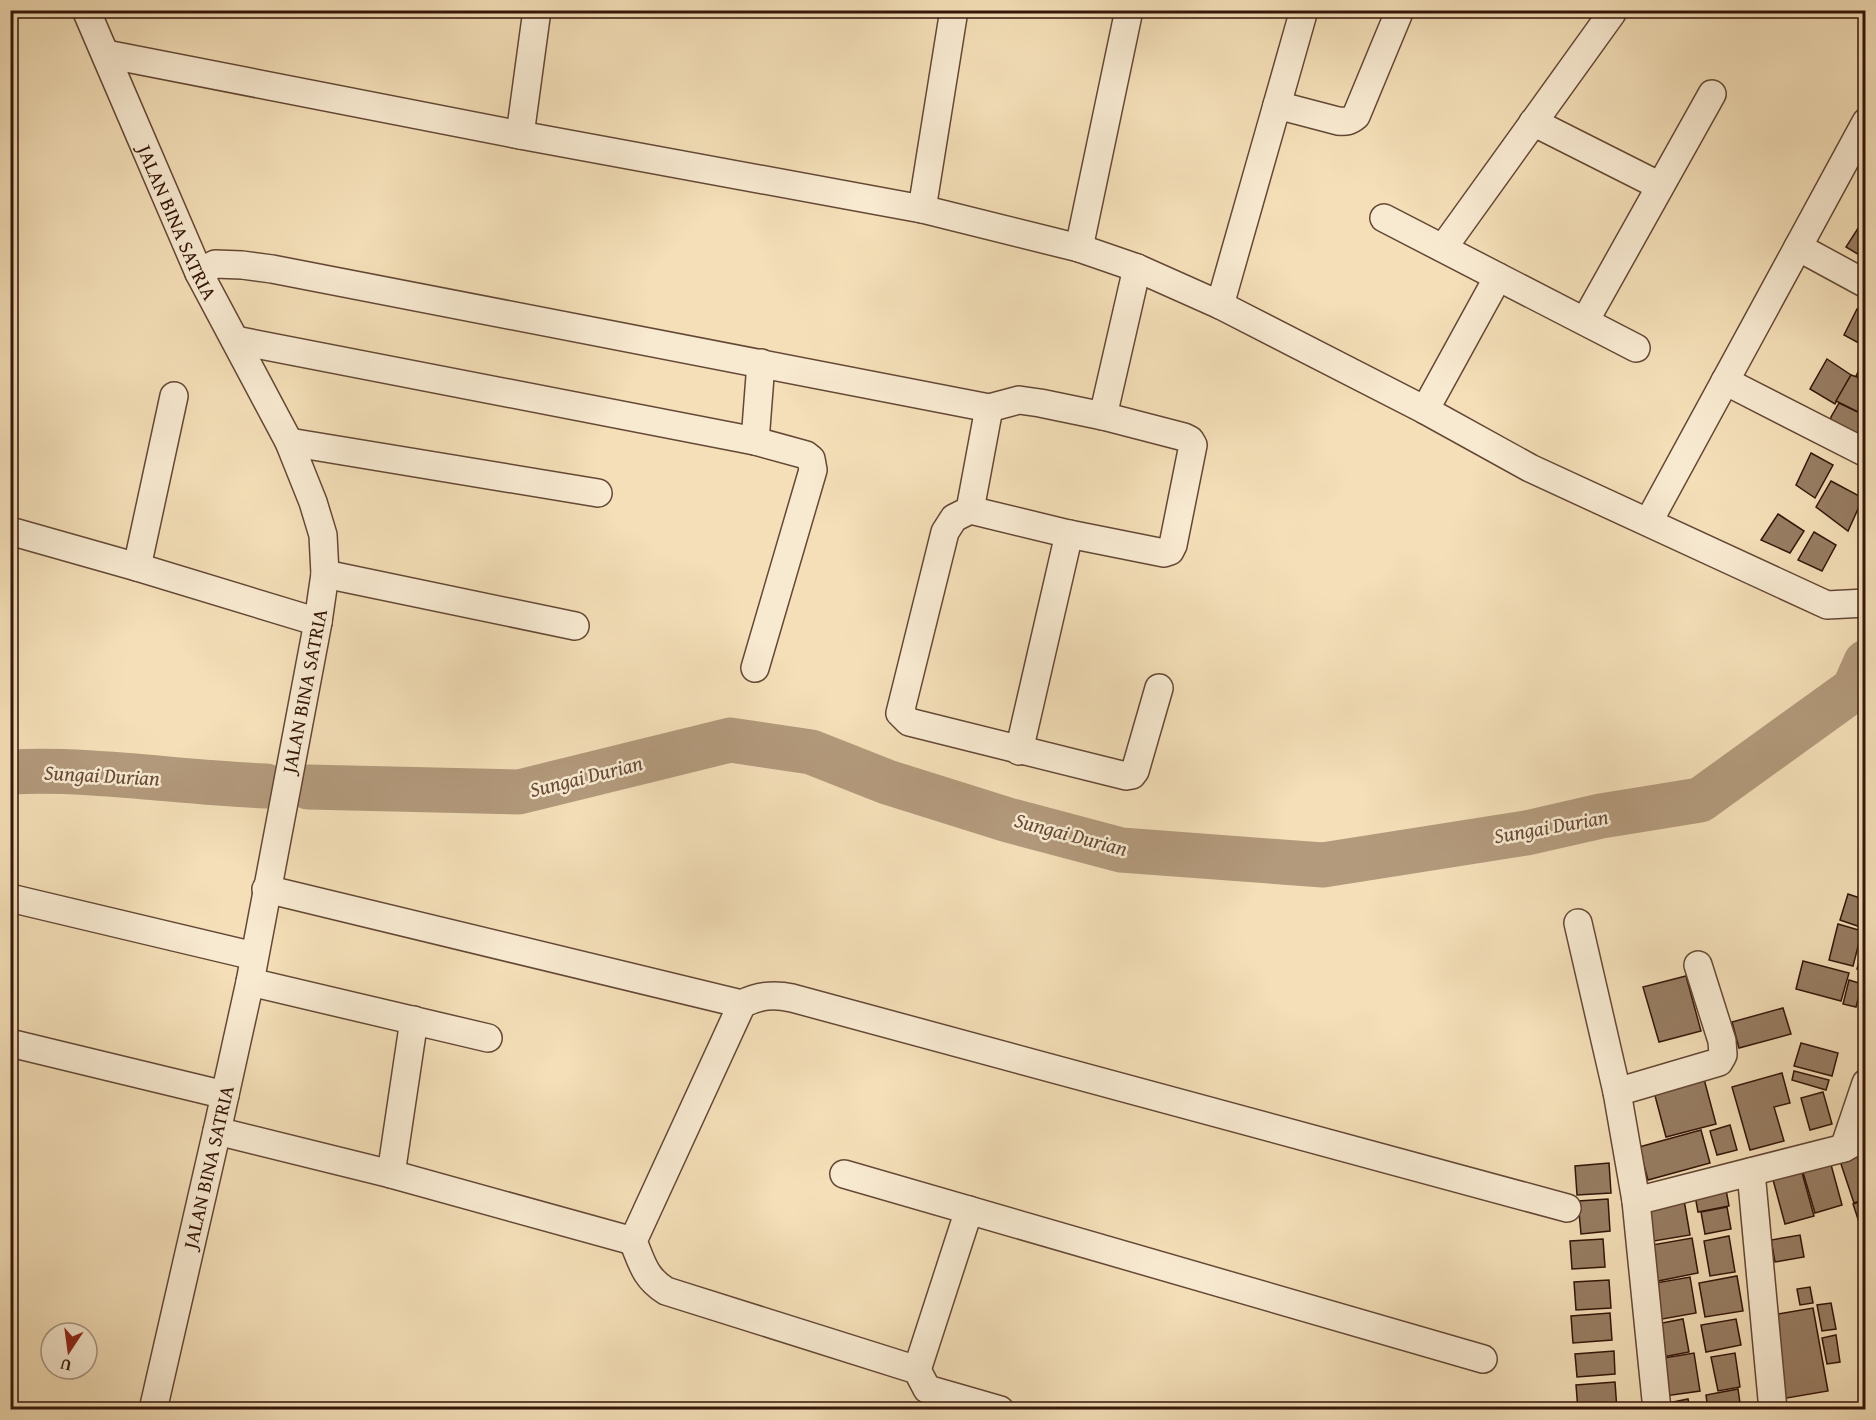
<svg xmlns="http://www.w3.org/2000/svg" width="1876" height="1420" font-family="'Gentium Book Plus',serif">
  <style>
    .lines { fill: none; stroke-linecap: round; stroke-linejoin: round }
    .river { stroke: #b39a7c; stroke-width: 45 }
    .building { fill: #987e64; stroke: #341509; stroke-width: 1.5 }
    .minor-casing { stroke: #644835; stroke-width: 30 }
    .minor { stroke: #f8ead1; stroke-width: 27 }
    .labels { text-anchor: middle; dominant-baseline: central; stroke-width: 5; stroke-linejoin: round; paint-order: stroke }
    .street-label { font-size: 20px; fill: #341509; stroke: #f8ead1 }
    .water-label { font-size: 21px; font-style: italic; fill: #674a37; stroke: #f8ead1 }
  </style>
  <rect width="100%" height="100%" fill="#f4dfb8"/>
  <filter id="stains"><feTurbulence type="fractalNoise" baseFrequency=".00333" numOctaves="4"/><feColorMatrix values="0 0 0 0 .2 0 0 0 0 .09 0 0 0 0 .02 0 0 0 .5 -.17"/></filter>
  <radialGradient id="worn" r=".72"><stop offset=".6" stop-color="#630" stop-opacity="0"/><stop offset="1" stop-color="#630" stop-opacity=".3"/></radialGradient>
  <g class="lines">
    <g class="river">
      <path d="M10,772C95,768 181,783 266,786"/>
      <polyline points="308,787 519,792 730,740 811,752 887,782 1008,820 1121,850 1323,865 1526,833 1601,816 1700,800 1854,689 1866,662"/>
    </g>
  </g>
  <g class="building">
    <polygon points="1864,219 1866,221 1866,259 1846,247"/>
    <polygon points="1857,309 1866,314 1866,347 1844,335"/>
    <polygon points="1866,356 1866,380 1856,376"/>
    <polygon points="1827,359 1851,375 1835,404 1810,389"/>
    <polygon points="1851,375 1866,380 1866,416 1836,401"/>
    <polygon points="1839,403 1866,416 1866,440 1830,427 1831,417"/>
    <polygon points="1811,453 1833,465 1815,498 1796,485"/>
    <polygon points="1831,481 1863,498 1848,531 1816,507"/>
    <polygon points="1778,514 1804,531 1790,553 1761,540"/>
    <polygon points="1814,532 1836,545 1822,571 1798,560"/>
    <polygon points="1848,894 1866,900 1866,929 1840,920"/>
    <polygon points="1838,924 1862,931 1853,966 1829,960"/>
    <polygon points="1863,947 1866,947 1866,971 1857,969"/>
    <polygon points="1803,961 1849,973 1841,1001 1796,989"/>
    <polygon points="1686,976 1701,1031 1659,1042 1643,987"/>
    <polygon points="1849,980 1862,984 1856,1007 1843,1004"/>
    <polygon points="1783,1008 1791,1034 1739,1048 1732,1022"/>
    <polygon points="1801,1043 1838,1053 1832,1076 1794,1066"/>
    <polygon points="1794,1071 1829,1080 1826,1090 1792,1080"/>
    <polygon points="1782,1073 1790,1103 1774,1107 1784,1141 1750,1150 1732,1087"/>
    <polygon points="1704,1079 1716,1124 1666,1137 1654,1092"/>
    <polygon points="1823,1092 1832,1124 1810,1130 1801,1098"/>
    <polygon points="1730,1125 1737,1150 1717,1155 1710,1131"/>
    <polygon points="1701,1130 1710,1163 1648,1180 1639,1147"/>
    <polygon points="1866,1153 1866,1199 1854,1203 1840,1161"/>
    <polygon points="1830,1161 1842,1205 1815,1213 1802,1169"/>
    <polygon points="1609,1163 1611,1193 1577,1195 1575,1166"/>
    <polygon points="1801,1169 1814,1216 1785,1224 1772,1176"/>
    <polygon points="1725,1184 1729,1206 1698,1212 1694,1190"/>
    <polygon points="1683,1194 1690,1235 1648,1242 1640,1202"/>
    <polygon points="1608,1199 1610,1231 1581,1234 1578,1201"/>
    <polygon points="1865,1200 1866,1220 1859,1222 1853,1204"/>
    <polygon points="1727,1207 1731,1229 1705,1234 1701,1212"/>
    <polygon points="1800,1235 1804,1257 1775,1262 1771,1240"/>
    <polygon points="1729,1236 1735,1272 1710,1276 1704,1241"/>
    <polygon points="1692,1238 1698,1273 1658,1281 1652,1245"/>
    <polygon points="1603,1239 1605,1267 1572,1269 1570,1241"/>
    <polygon points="1737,1276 1743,1311 1705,1317 1699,1283"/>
    <polygon points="1690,1277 1696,1313 1657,1320 1650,1284"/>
    <polygon points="1609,1280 1611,1308 1576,1310 1574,1282"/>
    <polygon points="1810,1287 1813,1303 1800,1305 1797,1289"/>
    <polygon points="1831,1303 1836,1329 1822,1331 1817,1305"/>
    <polygon points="1813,1308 1828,1391 1781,1399 1766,1316"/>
    <polygon points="1610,1313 1612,1340 1573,1343 1571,1316"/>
    <polygon points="1683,1319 1689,1352 1663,1357 1657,1324"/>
    <polygon points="1736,1319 1741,1345 1706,1352 1701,1325"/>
    <polygon points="1836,1335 1840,1362 1827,1364 1822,1338"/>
    <polygon points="1614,1351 1615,1374 1577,1377 1575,1354"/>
    <polygon points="1694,1353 1700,1391 1665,1396 1658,1359"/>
    <polygon points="1735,1353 1740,1387 1718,1391 1711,1357"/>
    <polygon points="1615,1382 1617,1410 1578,1410 1576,1385"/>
    <polygon points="1738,1389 1741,1410 1708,1410 1706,1395"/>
    <polygon points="1688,1399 1690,1410 1664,1410 1663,1404"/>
  </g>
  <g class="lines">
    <defs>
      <g id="minor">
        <path id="s1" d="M86,10L199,273L289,442L313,502L323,535L325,574L318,622L250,982L217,1131L153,1410"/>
        <polyline points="106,54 520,135 922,209 1079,248 1137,268 1220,305 1425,410 1530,468 1827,605 1866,603"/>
        <polyline points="1277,105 1304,10"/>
        <polyline points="1533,122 1660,186"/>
        <polyline points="520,135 537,10"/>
        <polyline points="922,209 954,10"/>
        <polyline points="1384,218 1636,348"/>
        <polyline points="1798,247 1866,284"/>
        <polyline points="1079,248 1129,10"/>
        <polyline points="1443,248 1612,13"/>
        <polyline points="199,273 215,264 242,265 272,269 989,408 1019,400 1040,403 1103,416 1184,437 1190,440 1193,445 1173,545 1170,551 1164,553 1069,534 970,510"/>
        <path d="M1220,305L1277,105L1338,121C1346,122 1350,121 1356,116L1400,10"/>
        <polyline points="1585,321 1712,94"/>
        <polyline points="235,340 755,441 806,455 811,459 813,470 755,668"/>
        <polyline points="1725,381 1866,453"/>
        <polyline points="989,408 970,510 954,518 945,532 900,713 909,722 1126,776 1132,775 1135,771 1159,688"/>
        <polyline points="1425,410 1498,277"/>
        <polyline points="1103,416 1137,268"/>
        <polyline points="755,441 761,363"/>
        <polyline points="289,442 598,493"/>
        <polyline points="1649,521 1866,122"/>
        <polyline points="10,531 137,567 318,622"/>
        <polyline points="137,567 174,396"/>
        <polyline points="325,574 575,626"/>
        <polyline points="1019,751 1069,534"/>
        <polyline points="266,889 742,1004"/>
        <polyline points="10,898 254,956"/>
        <polyline points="1578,923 1617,1092"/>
        <polyline points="250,982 488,1038"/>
        <polyline points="10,1043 225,1095"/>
        <polyline points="217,1131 391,1174 633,1241"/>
        <polyline points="1844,1148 1866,1083"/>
        <polyline points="1751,1172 1773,1410"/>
        <polyline points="391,1174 414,1020"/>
        <polyline points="844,1174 1483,1359"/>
        <polyline points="1636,1201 1617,1092 1719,1062 1723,1055 1722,1041 1698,965"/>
        <polyline points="917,1370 969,1210"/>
        <path d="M1000,1410L927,1389L917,1370L666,1291C645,1278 642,1263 633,1241L742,1004C759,995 774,994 792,998L1567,1208"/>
        <polyline points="1657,1410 1636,1201 1844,1148 1866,1136"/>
      </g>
    </defs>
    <use href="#minor" class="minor-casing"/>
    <use href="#minor" class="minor"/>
  </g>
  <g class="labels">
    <g class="street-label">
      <text stroke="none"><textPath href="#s1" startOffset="231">JALAN BINA SATRIA</textPath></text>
      <text transform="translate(304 691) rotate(-79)">JALAN BINA SATRIA</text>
      <text transform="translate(208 1167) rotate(-77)">JALAN BINA SATRIA</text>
    </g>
    <g class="water-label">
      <text transform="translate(102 775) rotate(3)">Sungai Durian</text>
      <text transform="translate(586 776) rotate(-14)">Sungai Durian</text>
      <text transform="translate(1551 826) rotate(-10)">Sungai Durian</text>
      <text transform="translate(1071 834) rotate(15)">Sungai Durian</text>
    </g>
  </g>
  <rect width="1876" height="1420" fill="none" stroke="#f4dfb8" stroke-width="36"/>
  <rect x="12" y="12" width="1852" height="1396" fill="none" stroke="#341509" stroke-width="3"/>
  <rect x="18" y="18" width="1840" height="1384" fill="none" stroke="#341509" stroke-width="1.5"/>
  <g transform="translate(69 1351) rotate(193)"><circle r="28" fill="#f8ead1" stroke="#aa9581" stroke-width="1.5"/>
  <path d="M0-4.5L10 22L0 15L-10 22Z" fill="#8f2418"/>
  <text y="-9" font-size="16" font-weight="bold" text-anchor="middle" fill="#341509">U</text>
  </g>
  <rect width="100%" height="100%" filter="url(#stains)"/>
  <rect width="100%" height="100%" fill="url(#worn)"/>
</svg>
